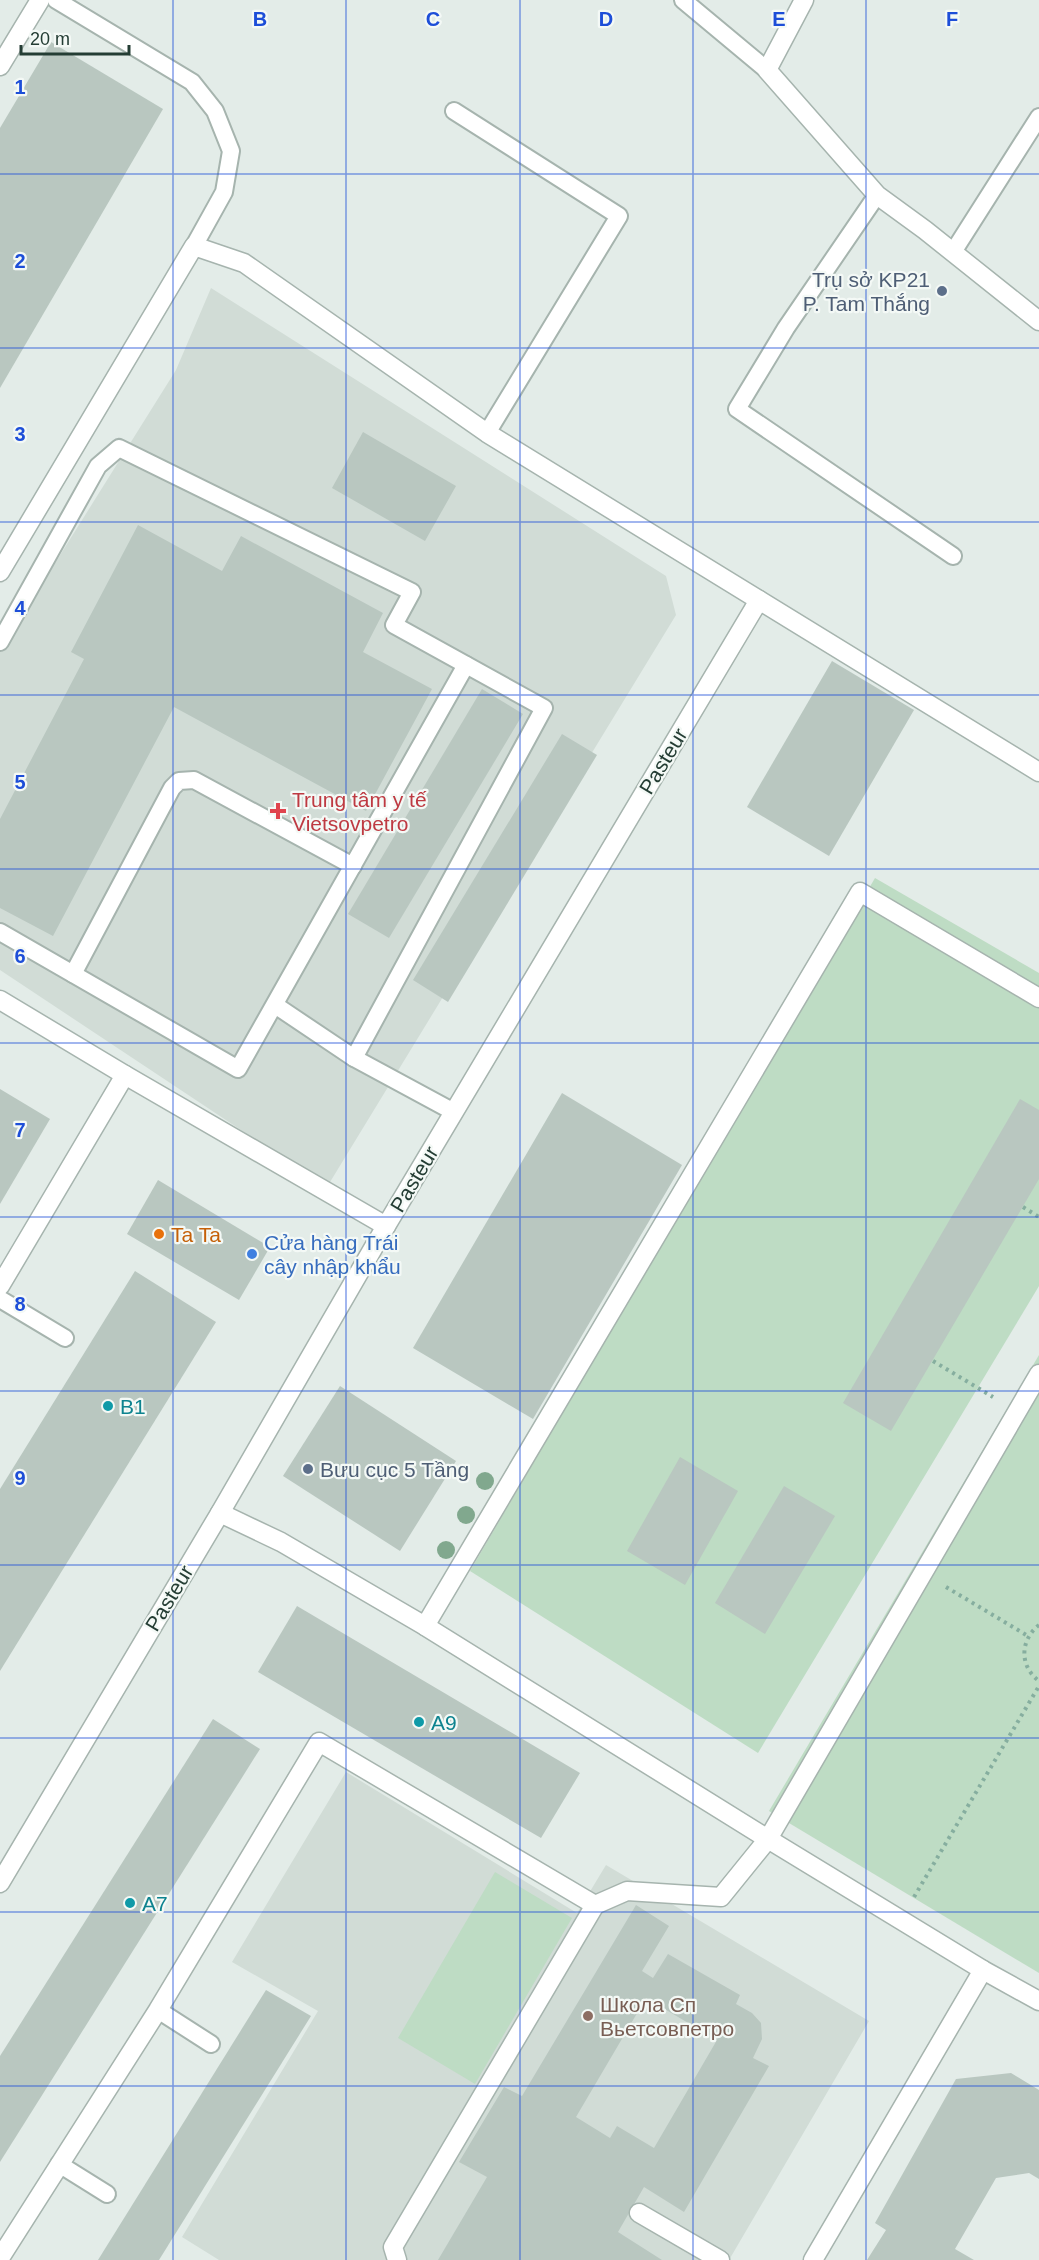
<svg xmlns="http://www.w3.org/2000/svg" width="1039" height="2260" font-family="Helvetica,sans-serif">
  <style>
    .built { fill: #d1dcd6 }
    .green { fill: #bedcc4 }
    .building { fill: #b9c7c0; fill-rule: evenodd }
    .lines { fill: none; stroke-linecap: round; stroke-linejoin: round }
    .service-casing { stroke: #a6b4ae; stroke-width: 20 }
    .minor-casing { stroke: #a6b4ae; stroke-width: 21 }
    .path { stroke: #86ae9f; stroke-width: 4; stroke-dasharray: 3 4.5; stroke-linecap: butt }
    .service { stroke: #fff; stroke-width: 16 }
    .minor { stroke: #fff; stroke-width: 18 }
    .tree { fill: #81a88e }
    .grid { fill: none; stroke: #1d4ed8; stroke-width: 1.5; stroke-opacity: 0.55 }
    .service-dot { fill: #5c6f8a; stroke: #f4f9f6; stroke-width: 2 }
    .health-dot { fill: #e0444e; stroke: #f4f9f6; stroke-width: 2 }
    .food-dot { fill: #e8710a; stroke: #f4f9f6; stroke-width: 2 }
    .shop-dot { fill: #3f7fe0; stroke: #f4f9f6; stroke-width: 2 }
    .culture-dot { fill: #0f9aa8; stroke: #f4f9f6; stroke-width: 2 }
    .education-dot { fill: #8d6e63; stroke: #f4f9f6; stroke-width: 2 }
    .labels { text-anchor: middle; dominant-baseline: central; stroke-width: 4.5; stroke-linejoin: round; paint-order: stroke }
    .service-label { font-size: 21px; fill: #4e5e75; stroke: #f4f9f6; text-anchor: end }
    .street-label { font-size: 21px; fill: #243d34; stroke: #f4f9f6 }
    .health-label { font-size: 21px; fill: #be3a42; stroke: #f4f9f6; text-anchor: start }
    .food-label { font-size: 21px; fill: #c56008; stroke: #f4f9f6; text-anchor: start }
    .shop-label { font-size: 21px; fill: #366cbe; stroke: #f4f9f6; text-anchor: start }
    .culture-label { font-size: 21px; fill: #0d838f; stroke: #f4f9f6; text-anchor: start }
    .education-label { font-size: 21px; fill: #785e54; stroke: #f4f9f6; text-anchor: start }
    .grid-label { font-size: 20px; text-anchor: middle; font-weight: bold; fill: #1d4ed8; stroke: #f4f9f6; stroke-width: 4.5; stroke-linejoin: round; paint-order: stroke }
  </style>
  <rect width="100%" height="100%" fill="#e3ece8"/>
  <g class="built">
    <polygon points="211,288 666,576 676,615 327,1187 0,970 0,651 176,370"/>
    <polygon points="346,1772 577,1913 606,1865 869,2021 729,2260 219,2260 182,2237 318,2011 232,1962"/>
  </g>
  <g class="green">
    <polygon points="875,878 1039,973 1039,1286 758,1753 470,1571"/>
    <polygon points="1039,1355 1039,1973 769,1811"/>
    <polygon points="495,1872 572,1918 475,2084 398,2038"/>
  </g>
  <g class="building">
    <polygon points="51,42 163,109 0,388 0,128"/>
    <polygon points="363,432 456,486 425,541 332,488"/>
    <polygon points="138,525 222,571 241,536 383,613 363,652 432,689 366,811 174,707 53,936 0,908 0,819 84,659 71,652"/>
    <polygon points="832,661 914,710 829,856 747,807"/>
    <polygon points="482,689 523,714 389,938 348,914"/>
    <polygon points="562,734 597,755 448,1002 413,980"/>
    <polygon points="0,1089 50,1119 0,1204"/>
    <polygon points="562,1093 682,1165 533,1419 413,1348"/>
    <polygon points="1020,1099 1039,1110 1039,1179 891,1431 843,1403"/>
    <polygon points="158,1180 270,1247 239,1300 127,1234"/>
    <polygon points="135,1271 216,1322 0,1671 0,1489"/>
    <polygon points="340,1386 456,1461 400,1551 283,1476"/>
    <polygon points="680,1457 738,1491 685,1585 627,1551"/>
    <polygon points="784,1486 835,1516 765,1634 715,1603"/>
    <polygon points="297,1606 580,1773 541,1838 258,1672"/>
    <polygon points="213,1719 260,1749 0,2162 0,2056"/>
    <path d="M636,1905L669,1926L642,1971L653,1978L668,1954L740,1995L736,2004L752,2013L761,2023L762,2039L753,2058L769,2066L684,2212L644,2187L618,2232L662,2260H438L487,2177L459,2162L504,2087L522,2096ZM646,1998L717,2040L654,2148L617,2126L610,2138L576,2117Z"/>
    <polygon points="266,1990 311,2016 159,2260 98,2260"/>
    <polygon points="1011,2073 1039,2090 1039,2179 1029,2173 996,2178 955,2249 974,2260 867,2260 886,2230 875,2223 956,2079"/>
  </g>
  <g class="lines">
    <defs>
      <g id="service">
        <polyline points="56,0 192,82 215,111 231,151 224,192 194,246"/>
        <polyline points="683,0 767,70"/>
        <polyline points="454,111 619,216 487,433"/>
        <polyline points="877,195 786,328 737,409 953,556"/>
        <polyline points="953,252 1039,117"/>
        <polyline points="0,642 98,466 119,448 412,592 394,625 544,708 354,1058"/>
        <polyline points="0,932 238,1069 466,665"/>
        <polyline points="73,974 172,788 179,781 194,780 353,866"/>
        <polyline points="275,1005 354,1058 454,1112"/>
        <polyline points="0,1299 65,1338"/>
        <polyline points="158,2010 211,2044"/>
        <polyline points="59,2164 107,2194"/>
      </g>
      <g id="minor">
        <polyline points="804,0 767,70 877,195 925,230 1039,321"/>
        <polyline points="0,66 40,0"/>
        <polyline points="0,572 194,246 244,263 487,433 1039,772"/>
        <polyline points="0,1000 125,1075 386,1226"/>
        <polyline points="0,1286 125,1075"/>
        <polyline points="220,1513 281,1542 425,1626 768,1839 983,1970 1039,2001"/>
        <polyline points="425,1626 860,892 1039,998"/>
        <polyline points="0,1883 220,1513 386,1226 759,600"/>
        <polyline points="639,2213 720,2260"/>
        <polyline points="0,2258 158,2010 319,1742 595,1905 627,1891 721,1897 768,1839 1039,1374"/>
        <polyline points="397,2260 393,2247 595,1905"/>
        <polyline points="813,2260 983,1970"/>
      </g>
    </defs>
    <use href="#service" class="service-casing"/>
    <use href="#minor" class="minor-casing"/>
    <g class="path">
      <polyline points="1023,1207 1039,1217"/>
      <polyline points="933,1361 993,1397"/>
      <polyline points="946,1587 1028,1636"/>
      <path d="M1039,1625C1020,1640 1019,1666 1039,1681"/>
      <polyline points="914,1897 1039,1686"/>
    </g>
    <use href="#service" class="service"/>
    <use href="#minor" class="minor"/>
  </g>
  <g class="tree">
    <circle cx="485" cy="1481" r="9"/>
    <circle cx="466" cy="1515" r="9"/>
    <circle cx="446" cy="1550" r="9"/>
  </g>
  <path class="grid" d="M173,0V2260M346,0V2260M520,0V2260M693,0V2260M866,0V2260M0,174H1039M0,348H1039M0,522H1039M0,695H1039M0,869H1039M0,1043H1039M0,1217H1039M0,1391H1039M0,1565H1039M0,1738H1039M0,1912H1039M0,2086H1039"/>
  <g class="service-dot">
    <circle cx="942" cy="291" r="6"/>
    <circle cx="308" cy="1469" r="6"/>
  </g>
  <path class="health-dot" d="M275 802h6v6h6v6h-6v6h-6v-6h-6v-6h6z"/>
  <circle class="food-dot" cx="159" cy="1234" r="6"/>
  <circle class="shop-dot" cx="252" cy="1254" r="6"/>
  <g class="culture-dot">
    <circle cx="108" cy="1406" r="6"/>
    <circle cx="419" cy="1722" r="6"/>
    <circle cx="130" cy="1903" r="6"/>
  </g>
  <circle class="education-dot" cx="588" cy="2016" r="6"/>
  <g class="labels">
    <g class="service-label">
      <text x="930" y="279">Trụ sở KP21<tspan x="930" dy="24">P. Tam Thắng</tspan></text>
      <text x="320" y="1469" text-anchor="start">Bưu cục 5 Tầng</text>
    </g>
    <g class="street-label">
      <text transform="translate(663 761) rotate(-59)">Pasteur</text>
      <text transform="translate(414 1179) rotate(-59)">Pasteur</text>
      <text transform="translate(169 1598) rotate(-59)">Pasteur</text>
    </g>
    <g class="health-label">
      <text x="292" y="799">Trung tâm y tế<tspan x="292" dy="24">Vietsovpetro</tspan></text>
    </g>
    <g class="food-label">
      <text x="171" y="1234">Ta Ta</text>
    </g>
    <g class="shop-label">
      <text x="264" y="1242">Cửa hàng Trái<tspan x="264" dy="24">cây nhập khẩu</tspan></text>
    </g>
    <g class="culture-label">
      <text x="120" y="1406">B1</text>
      <text x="431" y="1722">A9</text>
      <text x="142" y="1903">A7</text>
    </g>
    <g class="education-label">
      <text x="600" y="2004">Школа Сп<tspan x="600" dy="24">Вьетсовпетро</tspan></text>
    </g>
  </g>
  <g class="grid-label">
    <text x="260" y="26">B</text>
    <text x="433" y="26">C</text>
    <text x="606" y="26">D</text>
    <text x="779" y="26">E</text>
    <text x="952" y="26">F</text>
    <text x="20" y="94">1</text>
    <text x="20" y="268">2</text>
    <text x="20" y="441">3</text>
    <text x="20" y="615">4</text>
    <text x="20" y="789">5</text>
    <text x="20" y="963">6</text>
    <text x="20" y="1137">7</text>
    <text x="20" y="1311">8</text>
    <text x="20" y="1485">9</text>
  </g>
  <path d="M21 45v9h108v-9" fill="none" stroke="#243d34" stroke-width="3"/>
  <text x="30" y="45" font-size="18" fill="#243d34" stroke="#f4f9f6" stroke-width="4.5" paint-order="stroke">20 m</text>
</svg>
